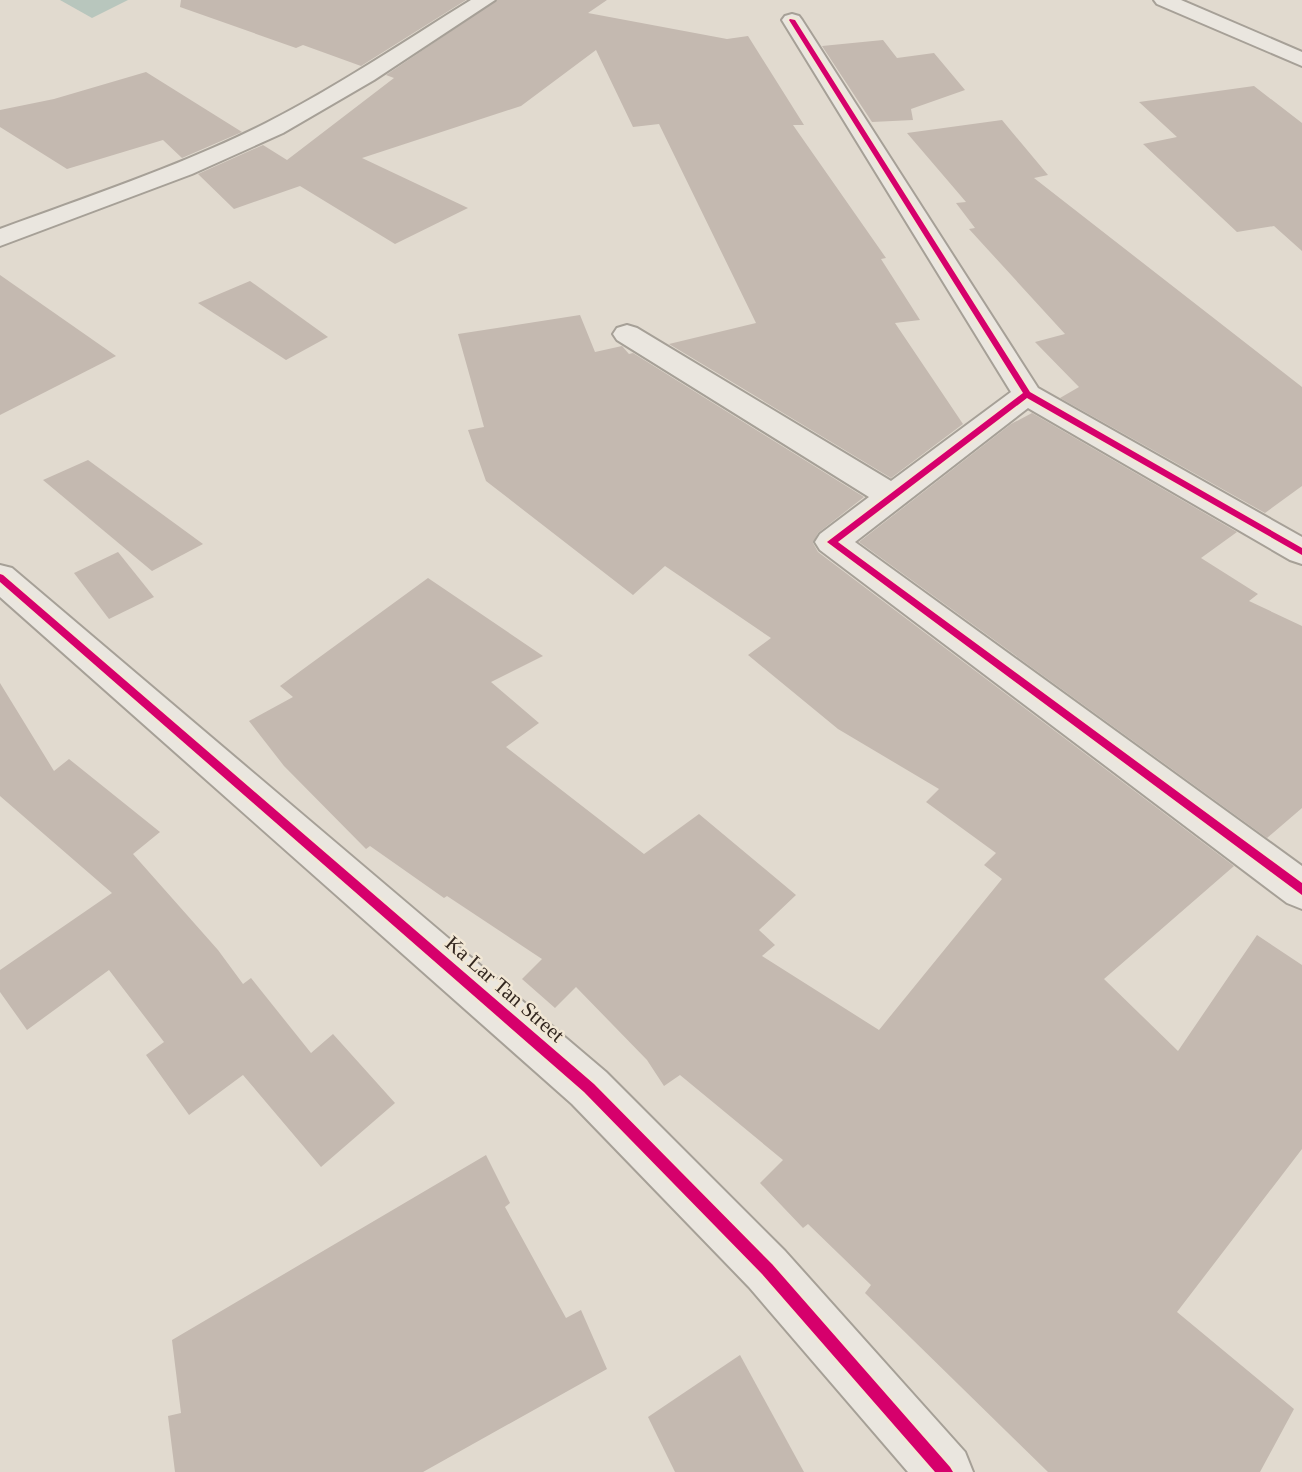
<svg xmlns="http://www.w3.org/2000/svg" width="1302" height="1472" font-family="'Times New Roman',serif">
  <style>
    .water { fill: #b8c6bd }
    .building { fill: #c4b9b0 }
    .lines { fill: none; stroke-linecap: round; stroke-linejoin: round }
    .minor-casing { stroke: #a6a097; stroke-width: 4 }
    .minor { fill: #eae6df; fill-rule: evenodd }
    .cycleway-casing { stroke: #f1e7d5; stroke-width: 5 }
    .cycleway { fill: #d6006c; fill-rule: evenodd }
    .labels { text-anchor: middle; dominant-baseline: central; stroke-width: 5; stroke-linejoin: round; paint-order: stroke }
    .street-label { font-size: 21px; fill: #342820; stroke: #f1e7d5 }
  </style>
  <rect width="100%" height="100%" fill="#e1dacf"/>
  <polygon class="water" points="60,0 128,0 92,18"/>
  <g class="building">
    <polygon points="181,0 466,0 361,66 303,45 296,48 180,7"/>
    <polygon points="497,0 607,0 588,13 727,39 748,36 804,125 793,125 886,258 881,259 920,320 895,323 963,424 891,478 669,344 756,323 659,124 633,127 596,50 521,106 362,158 468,208 395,244 300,186 234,209 198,174 263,145 287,160 394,78 386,75"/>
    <polygon points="883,40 897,58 934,53 965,90 911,109 913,120 872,122 822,46"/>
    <polygon points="146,72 242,132 182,158 163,140 67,169 0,127 0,110 54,99"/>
    <polygon points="1254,86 1302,123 1302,251 1274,226 1237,232 1143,144 1177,137 1139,102"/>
    <polygon points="1002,120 1048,175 1034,178 1302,387 1302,486 1265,513 1060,398 1079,387 1035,342 1065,334 969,229 975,228 956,203 966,202 907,133"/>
    <polygon points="0,275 116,356 0,415"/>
    <polygon points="250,281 328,337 286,360 198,303"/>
    <polygon points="580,315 595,352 622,346 629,354 633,353 864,497 818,533 813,543 818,552 1234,866 1104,979 1178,1051 1257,935 1302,965 1302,1149 1177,1312 1294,1409 1260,1472 1048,1472 865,1293 871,1285 808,1224 803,1228 760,1183 783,1160 680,1075 664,1086 647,1060 576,987 555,1008 522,979 542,959 447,896 444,898 370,846 366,849 284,766 249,721 293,697 280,686 428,578 543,656 491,682 539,723 506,747 644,854 699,814 796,895 759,930 775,945 762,956 879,1030 1002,879 984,865 996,853 926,802 939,789 838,729 748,655 771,638 665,566 633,595 486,481 468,430 484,427 458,334"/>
    <polygon points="1032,413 1237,532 1201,558 1258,594 1249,601 1302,626 1302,808 1267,838 859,542 1011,424"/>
    <polygon points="88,460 203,544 152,571 43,480"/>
    <polygon points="118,552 154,597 109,619 74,573"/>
    <polygon points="0,683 54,771 69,759 160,832 133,854 218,950 243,984 251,978 311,1053 333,1034 395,1103 321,1167 243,1075 189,1115 146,1055 164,1042 109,970 27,1030 0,992 0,970 112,893 0,796"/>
    <polygon points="486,1155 510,1203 505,1207 566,1318 581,1310 607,1369 423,1472 175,1472 168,1416 181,1413 172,1340"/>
    <polygon points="740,1355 804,1472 675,1472 648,1417"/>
  </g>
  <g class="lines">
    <defs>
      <g id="minor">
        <path d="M471,0H495L374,80L283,133L192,174L0,246V229C89,196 181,166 266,123C337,87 403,42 471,0Z"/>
        <polygon points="1154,0 1181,0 1302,52 1302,66 1157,4"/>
        <polygon points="792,14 799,16 802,20 1038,388 1302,537 1302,564 1290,560 1028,408 855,542 1302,866 1302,909 1287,903 820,550 815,542 820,534 869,497 617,340 613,334 617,328 627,325 637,328 891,481 1011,392 782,20 785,16"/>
        <polygon points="0,565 12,568 606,1072 785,1251 965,1452 973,1472 908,1472 749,1287 572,1104 0,597"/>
      </g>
    </defs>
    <use href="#minor" class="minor-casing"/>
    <use href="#minor" class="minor"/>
    <defs>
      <g id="cycleway">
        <polygon points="790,19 795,20 1030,392 1302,548 1302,555 1027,398 838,542 1302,883 1302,895 827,542 1023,393 789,20"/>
        <polygon points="0,574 3,575 594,1084 772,1264 950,1467 953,1472 935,1472 762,1274 584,1092 0,582"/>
      </g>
    </defs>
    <use href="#cycleway" class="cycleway-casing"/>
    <use href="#cycleway" class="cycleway"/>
  </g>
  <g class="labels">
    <g class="street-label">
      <text transform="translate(505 989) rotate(41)">Ka Lar Tan Street</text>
    </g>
  </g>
</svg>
